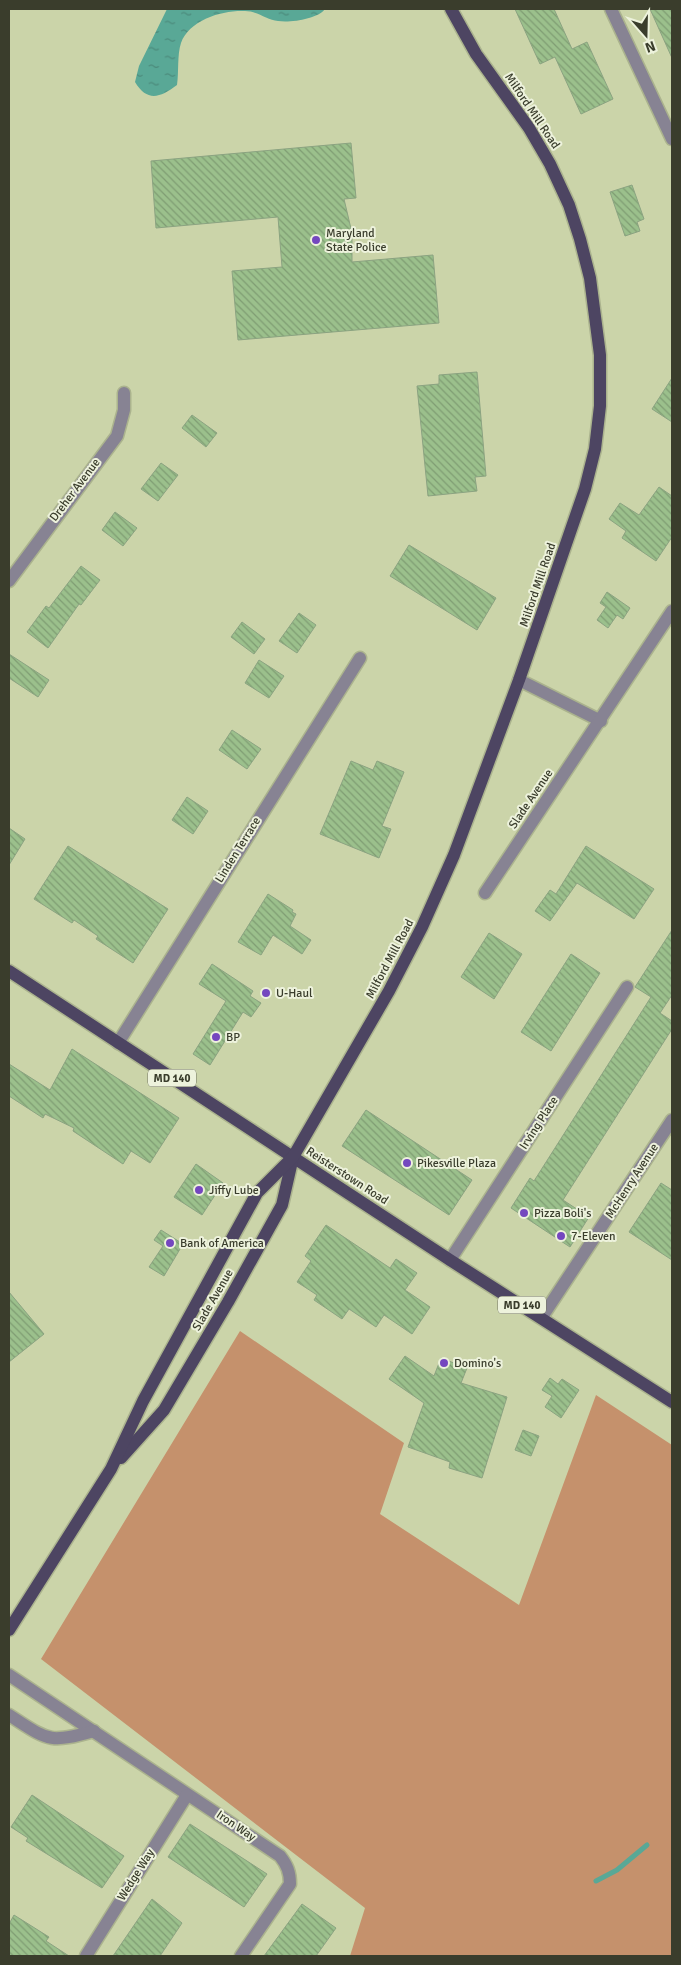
<svg xmlns="http://www.w3.org/2000/svg" width="681" height="1965" font-family="Signika,sans-serif">
  <style>
    .green { fill: #c5916c }
    .water { fill: url(#water-ripples) }
    .lines { fill: none; stroke-linecap: round; stroke-linejoin: round }
    .stream { stroke: #59a896; stroke-width: 5 }
    .building { fill: url(#building-back-hatch); stroke: #8ba381 }
    .minor-casing { stroke: #abb38e; stroke-width: 15 }
    .major-casing { stroke: #abb38e; stroke-width: 15 }
    .minor { stroke: #878393; stroke-width: 12 }
    .major { stroke: #4d4562; stroke-width: 12 }
    .poi-dot { fill: #7447bf; stroke: #edf2dc; stroke-width: 2 }
    .labels { text-anchor: middle; dominant-baseline: central; stroke-width: 4; stroke-linejoin: round; paint-order: stroke }
    .shield { fill: #edf2dc; stroke: #707361; stroke-width: 1 }
    .shield-label { font-size: 11px; font-weight: bold; fill: #3a3d2c }
    .street-label { font-size: 12px; fill: #3a3d2c; stroke: #edf2dc }
    .poi-label { font-size: 12px; fill: #3a3d2c; stroke: #edf2dc; text-anchor: start }
  </style>
  <defs>
    <pattern id="water-ripples" width="26" height="14" patternUnits="userSpaceOnUse" patternTransform="scale(1.25)"><rect width="26" height="14" fill="#59a896"/><path d="M2 4q2-2 4 0t4 0M15 11q2-2 4 0t4 0" fill="none" stroke="#4b8a7b"/></pattern>
    <pattern id="building-back-hatch" width="6" height="6" patternUnits="userSpaceOnUse" patternTransform="scale(1.25)"><rect width="6" height="6" fill="#9bc08c"/><path d="M-1 5l2 2M0 0l6 6M5-1l2 2" fill="none" stroke="#7f9d73"/></pattern>
  </defs>
  <rect width="100%" height="100%" fill="#cbd4a9"/>
  <polygon class="green" points="240,1331 404,1443 380,1514 519,1605 596,1395 672,1445 672,1956 350,1956 365,1908 41,1659"/>
  <path class="water" d="M167,9H325C318,19 290,23 278,21C267,20 257,11 245,11C222,10 189,20 181,43C177,55 179,72 177,85C160,98 147,102 135,82L139,66Z"/>
  <g class="lines">
    <polyline class="stream" points="596,1881 617,1870 647,1845"/>
  </g>
  <g class="building">
    <polygon points="515,9 554,9 572,49 587,42 613,99 581,114 555,57 540,64"/>
    <polygon points="650,9 672,9 672,58"/>
    <polygon points="351,143 356,198 344,199 352,233 352,262 433,255 439,323 238,340 232,271 282,267 278,217 156,228 151,161"/>
    <polygon points="632,185 644,219 637,222 640,231 625,236 610,192"/>
    <polygon points="477,372 486,476 475,477 477,491 428,496 417,386 439,384 439,375"/>
    <polygon points="672,378 672,422 652,409"/>
    <polygon points="192,415 217,433 206,447 182,428"/>
    <polygon points="161,463 178,475 158,501 141,489"/>
    <polygon points="659,487 672,496 672,537 656,561 622,538 626,531 609,519 620,503 639,515"/>
    <polygon points="115,512 137,528 123,546 102,530"/>
    <polygon points="409,545 496,598 477,630 390,576"/>
    <polygon points="81,566 100,580 81,605 79,604 48,648 27,632 46,606 49,608"/>
    <polygon points="607,592 630,608 623,619 617,615 608,628 597,620 606,607 600,603"/>
    <polygon points="299,613 316,625 297,653 279,641"/>
    <polygon points="242,622 265,639 254,654 231,637"/>
    <polygon points="9,654 49,680 38,697 9,678"/>
    <polygon points="259,660 284,676 269,698 245,683"/>
    <polygon points="232,730 261,749 247,769 219,750"/>
    <polygon points="351,761 373,770 377,761 404,772 382,826 391,829 379,858 320,834"/>
    <polygon points="187,797 208,811 193,834 172,820"/>
    <polygon points="9,828 25,839 9,865"/>
    <polygon points="68,846 168,909 133,963 96,939 98,936 74,920 72,923 34,899"/>
    <polygon points="586,846 654,889 634,919 577,883 550,921 535,911 550,890 556,894"/>
    <polygon points="268,894 293,910 292,912 296,914 290,926 311,940 302,954 273,935 261,955 238,942"/>
    <polygon points="672,930 672,995 660,1013 672,1021 672,1029 563,1200 589,1217 570,1247 511,1208 530,1178 534,1181 651,997 635,987"/>
    <polygon points="489,933 522,954 494,999 461,977"/>
    <polygon points="571,954 600,973 551,1051 521,1032"/>
    <polygon points="212,964 253,991 250,996 261,1003 251,1017 243,1012 210,1065 193,1054 226,1001 199,984"/>
    <polygon points="72,1049 179,1118 150,1163 131,1151 123,1164 73,1131 74,1128 45,1114 43,1118 9,1096 9,1064 50,1090"/>
    <polygon points="366,1110 472,1180 449,1215 342,1146"/>
    <polygon points="196,1164 223,1183 202,1215 174,1197"/>
    <polygon points="661,1183 672,1190 672,1260 629,1232"/>
    <polygon points="326,1225 390,1268 396,1259 417,1273 405,1290 430,1307 412,1334 384,1315 376,1327 349,1309 342,1319 314,1300 317,1295 297,1282 311,1261 305,1256"/>
    <polygon points="161,1230 183,1244 164,1276 149,1267 163,1246 154,1240"/>
    <polygon points="9,1292 44,1334 9,1362"/>
    <polygon points="405,1356 434,1376 441,1358 467,1368 461,1383 507,1397 482,1478 449,1468 450,1462 408,1447 424,1403 389,1379"/>
    <polygon points="550,1378 558,1384 562,1379 579,1390 561,1418 545,1407 552,1396 542,1390"/>
    <polygon points="523,1430 539,1436 531,1456 515,1450"/>
    <polygon points="32,1795 124,1856 102,1888 26,1841 28,1838 11,1827"/>
    <polygon points="190,1824 267,1874 244,1907 168,1857"/>
    <polygon points="152,1899 182,1923 160,1956 113,1956"/>
    <polygon points="302,1904 336,1928 316,1956 264,1956"/>
    <polygon points="14,1915 49,1937 46,1941 69,1956 9,1956 9,1924"/>
  </g>
  <g class="lines">
    <defs>
      <g id="minor">
        <polyline points="611,9 672,139"/>
        <polyline points="9,581 117,436 124,410 124,393"/>
        <polyline points="519,680 601,721"/>
        <polyline points="485,893 672,611"/>
        <polyline points="118,1043 360,658"/>
        <polyline points="450,1260 627,987"/>
        <polyline points="542,1317 672,1120"/>
        <path d="M9,1675L280,1856C287,1865 290,1872 290,1884L241,1956"/>
        <path d="M9,1715C48,1740 48,1744 94,1731"/>
        <polyline points="86,1956 187,1795"/>
      </g>
      <g id="major">
        <polyline points="9,971 450,1260 672,1402"/>
        <polyline points="121,1458 164,1410 228,1302 282,1205 293,1157"/>
        <polyline points="9,1630 111,1469 143,1401 257,1193 293,1157 389,991 422,927 454,855 519,680 585,489 595,449 600,406 600,355 590,278 580,239 569,205 550,164 529,128 476,54 451,9"/>
      </g>
    </defs>
    <use href="#minor" class="minor-casing"/>
    <use href="#major" class="major-casing"/>
    <use href="#minor" class="minor"/>
    <use href="#major" class="major"/>
  </g>
  <g class="poi-dot">
    <circle cx="316" cy="240" r="5"/>
    <circle cx="266" cy="993" r="5"/>
    <circle cx="216" cy="1037" r="5"/>
    <circle cx="407" cy="1163" r="5"/>
    <circle cx="199" cy="1190" r="5"/>
    <circle cx="524" cy="1213" r="5"/>
    <circle cx="561" cy="1236" r="5"/>
    <circle cx="170" cy="1243" r="5"/>
    <circle cx="444" cy="1363" r="5"/>
  </g>
  <g class="labels">
    <g class="shield">
      <rect x="148" y="1069.5" width="48" height="17" rx="4"/>
      <rect x="498" y="1296.5" width="48" height="17" rx="4"/>
    </g>
    <g class="shield-label">
      <text x="172" y="1078">MD 140</text>
      <text x="522" y="1305">MD 140</text>
    </g>
    <g class="street-label">
      <text transform="translate(532 111) rotate(56)">Milford Mill Road</text>
      <text transform="translate(75 490) rotate(-53)">Dreher Avenue</text>
      <text transform="translate(538 585) rotate(-71)">Milford Mill Road</text>
      <text transform="translate(531 799) rotate(-56)">Slade Avenue</text>
      <text transform="translate(238 850) rotate(-58)">Linden Terrace</text>
      <text transform="translate(390 959) rotate(-62)">Milford Mill Road</text>
      <text transform="translate(539 1123) rotate(-57)">Irving Place</text>
      <text transform="translate(347 1176) rotate(33)">Reisterstown Road</text>
      <text transform="translate(632 1181) rotate(-57)">McHenry Avenue</text>
      <text transform="translate(213 1300) rotate(-60)">Slade Avenue</text>
      <text transform="translate(236 1826) rotate(34)">Iron Way</text>
      <text transform="translate(136 1875) rotate(-58)">Wedge Way</text>
    </g>
    <g class="poi-label">
      <text x="326" y="233">Maryland<tspan x="326" dy="14">State Police</tspan></text>
      <text x="276" y="993">U-Haul</text>
      <text x="226" y="1037">BP</text>
      <text x="417" y="1163">Pikesville Plaza</text>
      <text x="209" y="1190">Jiffy Lube</text>
      <text x="534" y="1213">Pizza Boli's</text>
      <text x="571" y="1236">7-Eleven</text>
      <text x="180" y="1243">Bank of America</text>
      <text x="454" y="1363">Domino's</text>
    </g>
  </g>
  <rect width="681" height="1965" fill="none" stroke="#3a3d2c" stroke-width="20"/>
  <g transform="translate(646 35) rotate(160)" stroke="#edf2dc" stroke-width="4" paint-order="stroke">
  <path d="M0-4L9 19L0 12L-9 19Z" fill="#3a3d2c"/>
  <text y="-8" font-size="14" font-weight="bold" text-anchor="middle" fill="#3a3d2c">N</text>
  </g>
</svg>
